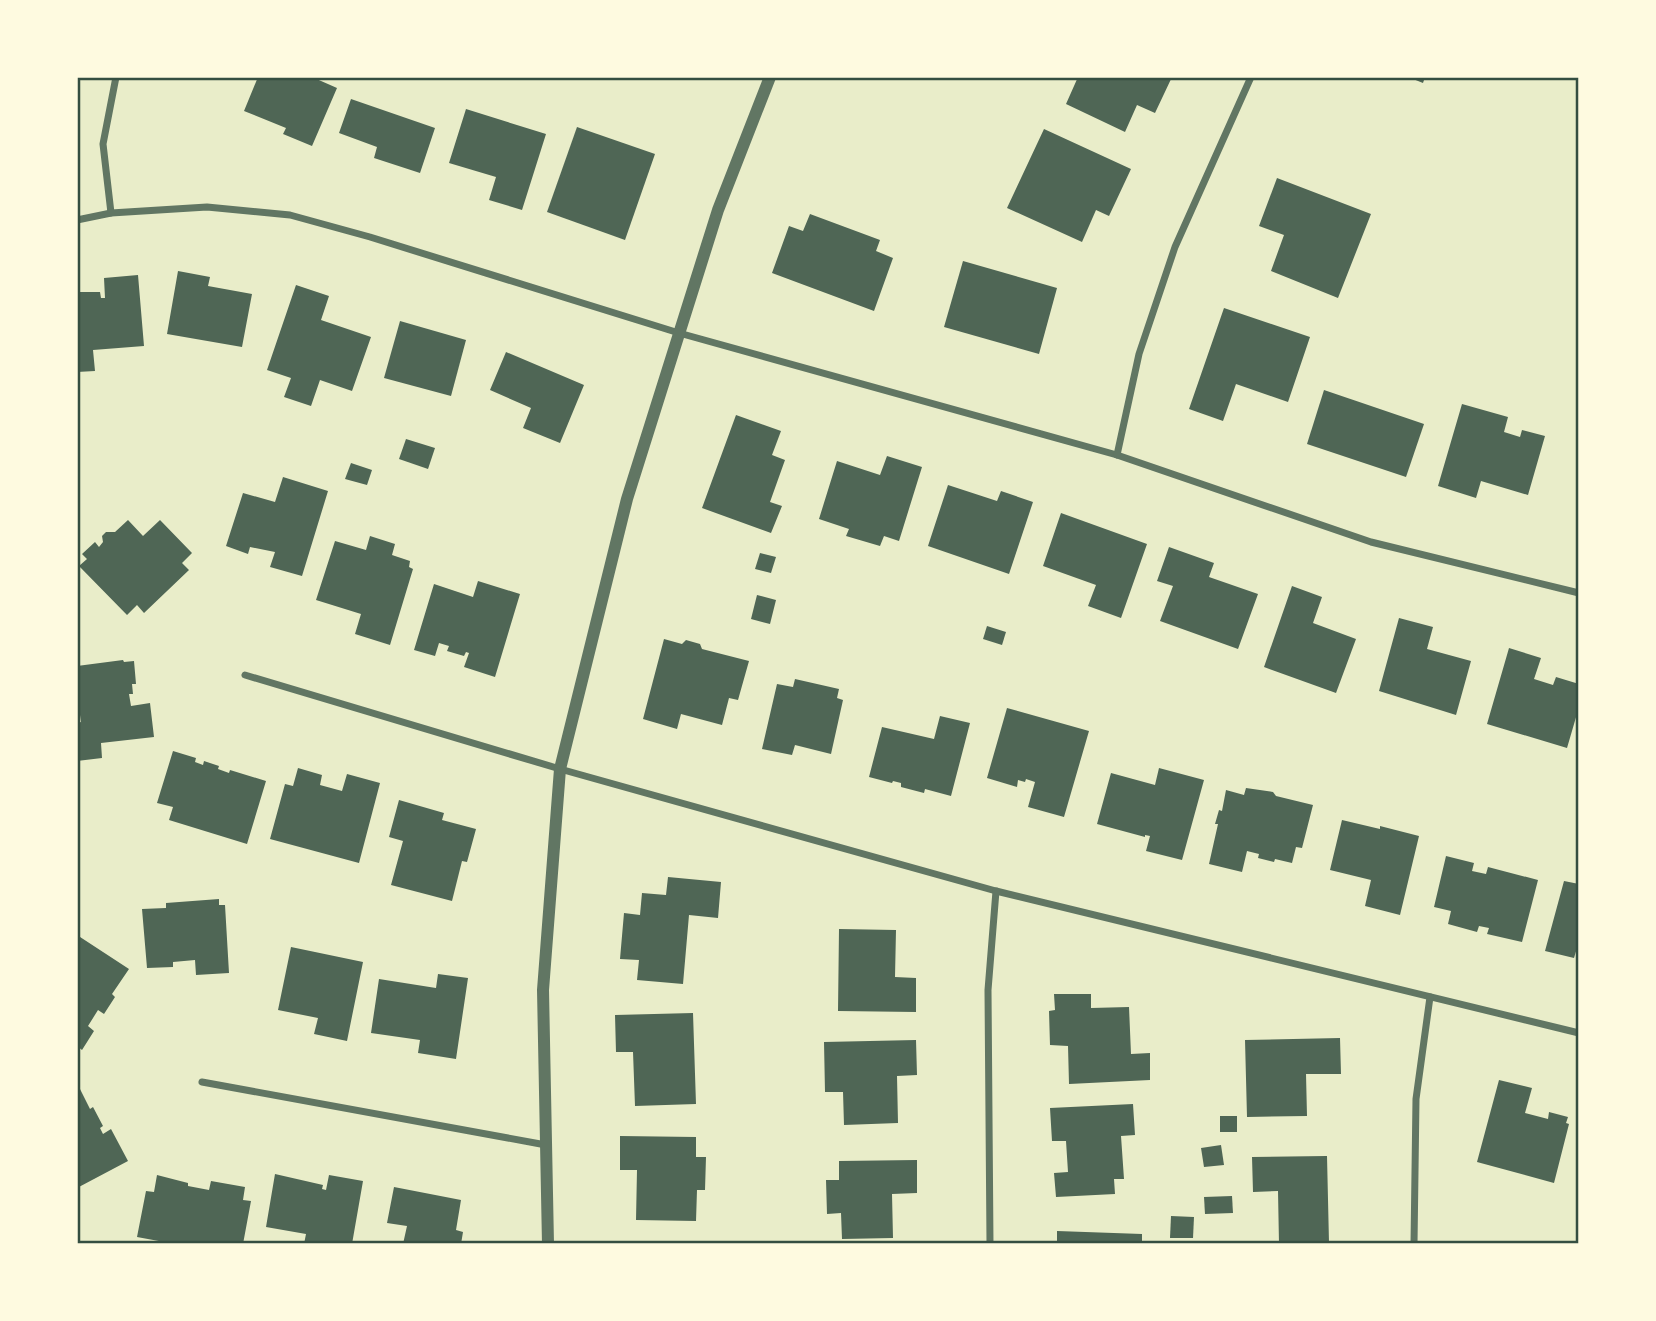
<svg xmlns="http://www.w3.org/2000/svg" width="1656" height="1321" font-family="'Source Sans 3',sans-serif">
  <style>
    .building { fill: #4f6655 }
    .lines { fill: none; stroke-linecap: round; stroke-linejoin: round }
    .minor { stroke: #617663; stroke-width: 7 }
    .tertiary { stroke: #617663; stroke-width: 12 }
    .neatline { fill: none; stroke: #344e41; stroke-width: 2.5 }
  </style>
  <rect width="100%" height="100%" fill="#e9edc9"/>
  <g class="building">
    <polygon points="258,77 312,77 337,88 312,146 283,134 286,128 244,111"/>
    <polygon points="1078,77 1172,77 1155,113 1137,105 1125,132 1066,104"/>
    <polygon points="1408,77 1425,77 1423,83"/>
    <polygon points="351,99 435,128 420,173 374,158 377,147 339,133"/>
    <polygon points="466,109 546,134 522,210 489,200 496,177 449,163"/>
    <polygon points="577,127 655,154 625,240 547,212"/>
    <polygon points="1044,129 1131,169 1109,216 1096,210 1082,242 1007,208"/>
    <polygon points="1277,178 1371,214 1338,298 1271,271 1284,235 1259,226"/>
    <polygon points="810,214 880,240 876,251 893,258 874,311 772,273 789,226 803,231"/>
    <polygon points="963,261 1057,288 1039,354 944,327"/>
    <polygon points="178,271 210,277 208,286 252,294 242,347 167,334"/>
    <polygon points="138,275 144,346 93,350 95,371 77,372 77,292 100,292 101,298 105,298 104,278"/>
    <polygon points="296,285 329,296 321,320 371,337 352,391 320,380 311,406 284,397 291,378 267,370"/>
    <polygon points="1224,308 1310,337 1288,402 1236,384 1223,421 1189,409"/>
    <polygon points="400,321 466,340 451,396 384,378"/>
    <polygon points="506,352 584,385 560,443 523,428 531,408 490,390"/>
    <polygon points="1324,390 1424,424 1406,477 1307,444"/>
    <polygon points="1462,404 1508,417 1504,432 1520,437 1522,430 1545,436 1528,495 1481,481 1476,498 1438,486"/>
    <polygon points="736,415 781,431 772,455 785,460 770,502 782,506 771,533 702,508"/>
    <polygon points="406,439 435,448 428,469 399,459"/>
    <polygon points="887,456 922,467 899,541 884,536 880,546 846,536 849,529 819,519 837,461 880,475"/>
    <polygon points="351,463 372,470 367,485 345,479"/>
    <polygon points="283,477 328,491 302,576 270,567 275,552 250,547 248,554 226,546 243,493 275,502"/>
    <polygon points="948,485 997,501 1001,491 1033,502 1009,574 928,546"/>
    <polygon points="1061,513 1147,544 1121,618 1088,606 1096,585 1043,566"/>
    <polygon points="128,520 143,536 160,520 192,553 182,563 189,570 144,613 137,605 127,615 79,566 87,559 82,554 95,542 99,547 103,542 102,536 106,532 115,532"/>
    <polygon points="370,536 395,544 392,555 410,561 409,567 413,569 390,645 355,634 361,614 316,600 335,541 366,550"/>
    <polygon points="1169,547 1214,563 1209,577 1258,594 1238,649 1160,621 1173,586 1157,581"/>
    <polygon points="760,553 776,557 771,573 755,569"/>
    <polygon points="478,581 520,594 495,677 464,667 469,653 466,652 464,656 447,651 449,646 439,643 435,656 414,650 434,584 473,597"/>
    <polygon points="1292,586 1322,597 1313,623 1356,639 1336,693 1264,667"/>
    <polygon points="757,595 776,600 770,624 751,619"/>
    <polygon points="1399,618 1433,627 1427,649 1471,661 1456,715 1379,691"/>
    <polygon points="987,626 1006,632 1002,645 983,639"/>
    <polygon points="664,639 682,644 686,640 700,644 702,649 749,661 738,700 729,698 722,725 681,714 677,729 643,719"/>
    <polygon points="1509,648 1541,658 1534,679 1553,685 1556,677 1579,684 1579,707 1567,748 1487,724"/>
    <polygon points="123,660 124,662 134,661 136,684 132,684 133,694 129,694 131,706 150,703 154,737 101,743 102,758 77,761 77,723 81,722 80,715 77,715 77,666"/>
    <polygon points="795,679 839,689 837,698 843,700 831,754 795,745 792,755 762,749 777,684 793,687"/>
    <polygon points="1007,708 1089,731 1064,817 1028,807 1035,782 1026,779 1025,782 1018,780 1017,787 987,778"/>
    <polygon points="940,716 970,723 951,796 925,789 924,793 901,787 901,783 893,781 892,783 869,777 882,727 934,739"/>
    <polygon points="173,751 196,758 195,762 203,765 204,761 219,766 218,769 229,773 230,770 266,781 247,844 169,820 173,807 157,803"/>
    <polygon points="298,768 322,775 320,785 342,791 347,774 380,783 359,863 270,839 285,784 293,786"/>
    <polygon points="1159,768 1204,780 1182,860 1146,851 1150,836 1145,835 1145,837 1097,824 1111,773 1155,785"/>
    <polygon points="1246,788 1273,792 1276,796 1313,805 1302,848 1296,847 1292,863 1275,859 1274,862 1258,858 1259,854 1247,851 1242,872 1209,864 1218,824 1215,824 1219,810 1222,811 1226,790 1244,795"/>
    <polygon points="399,800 444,813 442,820 476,829 467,862 462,861 452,901 391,885 403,841 389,837"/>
    <polygon points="1342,820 1380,829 1380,826 1419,836 1400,915 1365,906 1371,880 1330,870"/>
    <polygon points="1446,856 1474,863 1472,871 1486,874 1488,867 1538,880 1522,942 1487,934 1489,928 1479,926 1477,932 1448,924 1451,911 1434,907"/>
    <polygon points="668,877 721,882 718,918 689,915 683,984 637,980 639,960 620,959 624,913 640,915 642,893 666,895"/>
    <polygon points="1564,881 1579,884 1579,949 1577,948 1574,958 1545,951"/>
    <polygon points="219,899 219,905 225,905 229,973 196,975 195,960 173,962 173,967 147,968 142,909 166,908 166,903"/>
    <polygon points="839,929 896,930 895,977 916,978 916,1012 838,1011"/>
    <polygon points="77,935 129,969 112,994 115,997 104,1014 98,1010 88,1026 94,1031 82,1050 77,1046"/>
    <polygon points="291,947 363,962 347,1041 314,1034 318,1018 278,1010"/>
    <polygon points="438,974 468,978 456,1059 418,1053 420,1040 371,1033 379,979 436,988"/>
    <polygon points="1054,994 1091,994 1091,1008 1129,1007 1131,1054 1150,1053 1150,1080 1069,1084 1068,1046 1050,1045 1049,1011 1055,1010"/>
    <polygon points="693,1013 696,1104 635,1106 633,1052 616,1052 615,1015"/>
    <polygon points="1340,1038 1341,1074 1306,1074 1307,1116 1247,1117 1245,1040"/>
    <polygon points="916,1040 917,1075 897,1076 898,1123 844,1125 843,1092 825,1092 824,1042"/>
    <polygon points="1499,1080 1532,1088 1525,1113 1548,1119 1549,1112 1568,1117 1566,1123 1569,1124 1554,1183 1477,1162"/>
    <polygon points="77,1083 90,1109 93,1107 103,1126 100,1128 103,1134 111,1129 128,1161 77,1188"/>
    <polygon points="1133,1104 1135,1135 1121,1136 1124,1179 1114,1179 1115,1194 1056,1197 1054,1173 1068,1172 1066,1141 1052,1141 1050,1108"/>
    <rect x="1220" y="1116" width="17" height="16"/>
    <polygon points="620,1136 696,1137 696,1157 706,1157 705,1190 697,1190 696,1221 636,1220 637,1170 620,1170"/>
    <polygon points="1221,1145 1224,1165 1204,1167 1201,1148"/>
    <polygon points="1327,1156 1329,1243 1279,1244 1278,1191 1253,1192 1252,1157"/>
    <polygon points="917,1160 917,1193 892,1194 893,1238 842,1239 841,1213 827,1214 826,1180 839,1180 839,1161"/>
    <polygon points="275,1174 323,1185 322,1189 326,1190 329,1175 363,1181 352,1244 304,1244 306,1234 266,1227"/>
    <polygon points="157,1175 188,1183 188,1186 209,1190 211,1181 245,1187 243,1200 251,1201 243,1244 175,1244 137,1237 146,1191 154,1192"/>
    <polygon points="394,1187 461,1200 456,1230 463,1232 461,1244 403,1244 407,1226 387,1223"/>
    <polygon points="1232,1196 1233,1213 1205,1214 1204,1197"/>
    <polygon points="1171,1216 1194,1217 1193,1238 1170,1238"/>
    <polygon points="1057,1231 1142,1234 1142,1244 1057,1244"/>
  </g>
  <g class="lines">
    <g class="minor">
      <polyline points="111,213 103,144 116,77"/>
      <polyline points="77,220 111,213 207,207 290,215 370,237 679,333 1117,455 1371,542 1579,593"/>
      <polyline points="1117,455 1139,354 1175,247 1251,77"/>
      <polyline points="245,675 560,769 996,891 1579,1033"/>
      <polyline points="202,1082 546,1145"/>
      <polyline points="990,1244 988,990 996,891"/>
      <polyline points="1414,1244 1416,1099 1430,997"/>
    </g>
    <polyline class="tertiary" points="548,1244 543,990 560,769 627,499 718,210 770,77"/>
  </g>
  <rect width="1656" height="1321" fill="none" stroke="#fefae0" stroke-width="158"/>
  <rect x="79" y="79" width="1498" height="1163" class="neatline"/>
</svg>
